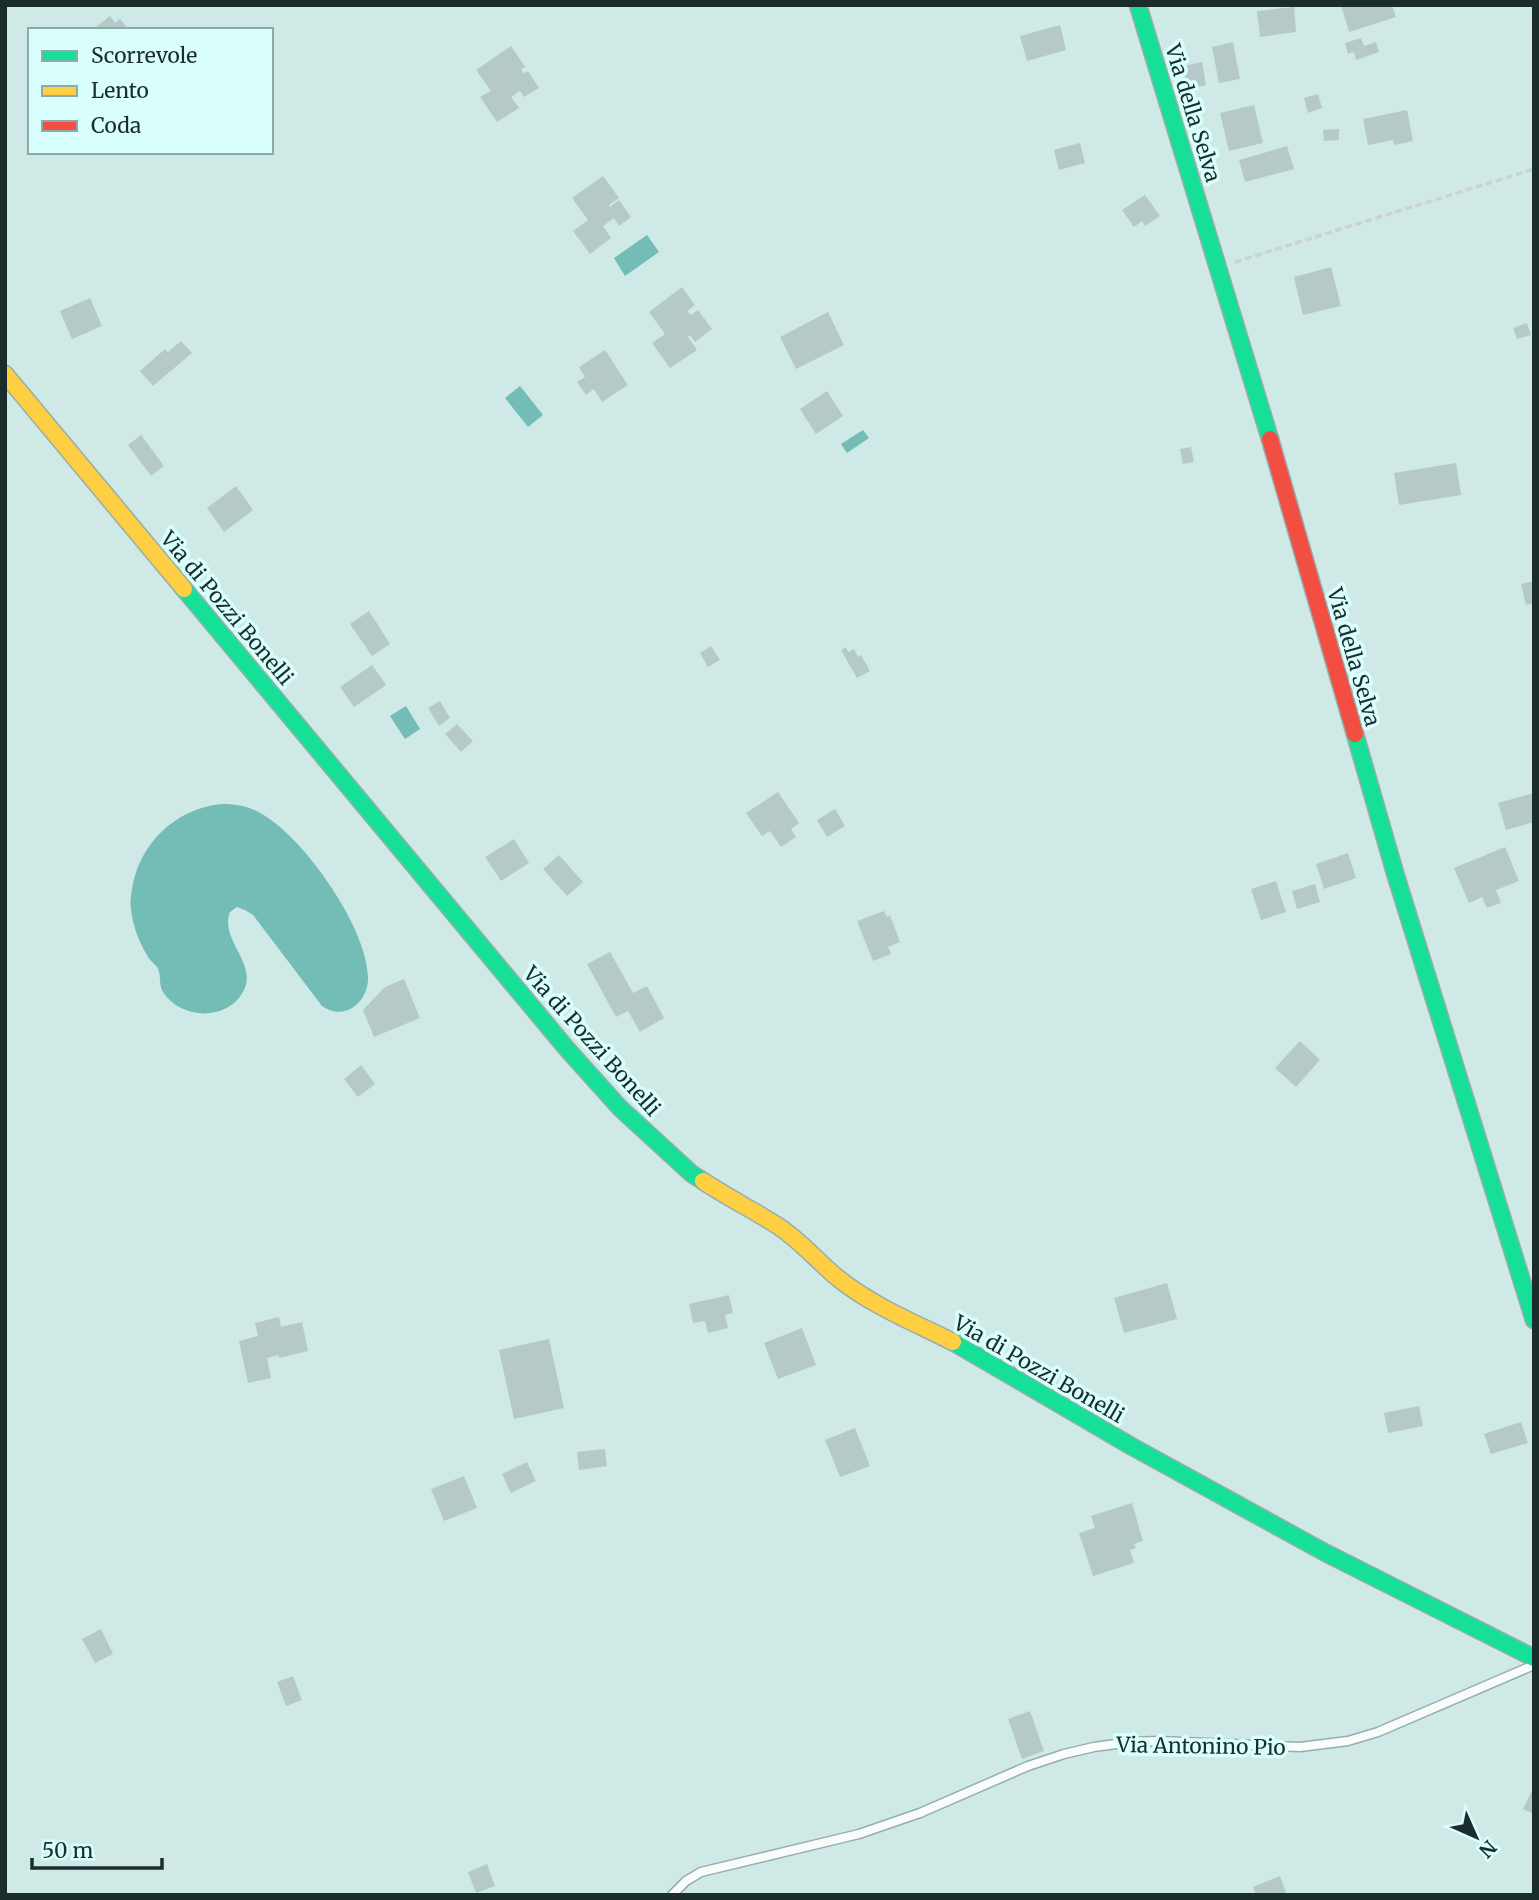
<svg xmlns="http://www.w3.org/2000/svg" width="1539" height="1900" font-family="Merriweather,serif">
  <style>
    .water { fill: #74bcb6 }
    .building { fill: #b5cac8 }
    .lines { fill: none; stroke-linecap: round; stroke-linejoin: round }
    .lane-casing { stroke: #98adab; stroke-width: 11 }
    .fast-casing { stroke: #98adab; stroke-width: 19 }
    .slow-casing { stroke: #98adab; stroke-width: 19 }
    .jam-casing { stroke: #98adab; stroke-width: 19 }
    .path { stroke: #cbd3d2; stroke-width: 3.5; stroke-dasharray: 7 3.5; stroke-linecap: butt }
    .lane { stroke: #f8fcfb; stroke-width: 8 }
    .fast { stroke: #16e098; stroke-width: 16 }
    .slow { stroke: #ffcf43; stroke-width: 16 }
    .jam { stroke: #f24e42; stroke-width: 16 }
    .labels { text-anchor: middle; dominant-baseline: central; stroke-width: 7; stroke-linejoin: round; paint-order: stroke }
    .street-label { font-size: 21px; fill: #1a2d2c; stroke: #d8fffb }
  </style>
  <rect width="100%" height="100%" fill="#cee9e6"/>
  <g class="water">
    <polygon points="647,235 659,252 625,276 614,258"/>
    <polygon points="520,386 543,415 528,427 505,398"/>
    <polygon points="863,430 869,438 847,453 841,444"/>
    <polygon points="406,706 420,729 405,739 390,716"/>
    <path d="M221,804C236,804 249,806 262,814C304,838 367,927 368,977C369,1002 344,1022 322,1006L253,915L245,910L237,907L230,912C219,940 259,964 243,992C227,1021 181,1020 163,992C158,984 162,975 157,967C154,963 149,960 147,955C139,942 133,926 131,910C130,903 131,896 132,889C139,844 175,809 221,804Z"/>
  </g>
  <g class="building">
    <polygon points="1341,5 1392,5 1396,17 1349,32"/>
    <polygon points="1294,7 1296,32 1260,37 1257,11"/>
    <polygon points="110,16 115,23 120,19 129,30 92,30"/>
    <polygon points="1060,25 1066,50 1027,61 1020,36"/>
    <polygon points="1361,38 1364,46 1376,42 1379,52 1356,60 1354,52 1348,54 1345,43"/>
    <polygon points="1233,42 1240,79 1219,83 1212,47"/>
    <polygon points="511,46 525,67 521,69 524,74 528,71 539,88 524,97 520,91 511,97 519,108 497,122 480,97 491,91 476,70"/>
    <polygon points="1202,62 1206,85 1187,89 1183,66"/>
    <polygon points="1318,94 1322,108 1308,113 1304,98"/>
    <polygon points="1254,105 1263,143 1229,151 1220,113"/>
    <polygon points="1407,110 1413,141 1394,145 1393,140 1368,145 1363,119"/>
    <polygon points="1339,129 1339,140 1324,141 1323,130"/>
    <polygon points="1080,143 1085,163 1059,170 1054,150"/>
    <polygon points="1287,146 1294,169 1245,182 1239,160"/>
    <polygon points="603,176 619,198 609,205 610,207 619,200 631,217 619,226 614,218 603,226 611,238 590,254 573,231 588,220 572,198"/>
    <polygon points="1145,195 1160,216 1145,226 1142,221 1134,227 1122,210"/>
    <polygon points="1331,267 1341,306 1303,315 1294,277"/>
    <polygon points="682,287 695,305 687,311 691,315 698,310 712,329 695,342 690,335 688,337 697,350 670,368 652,343 665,334 649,312"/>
    <polygon points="90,298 102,326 72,339 60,311"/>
    <polygon points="828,312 844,345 796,369 780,337"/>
    <polygon points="1527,323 1531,335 1517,339 1513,328"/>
    <polygon points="181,341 192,353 153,386 140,371 165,349 168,352"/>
    <polygon points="605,350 628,385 602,402 594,389 586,395 577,382 585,377 579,367"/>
    <polygon points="827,391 843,416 816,434 800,409"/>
    <polygon points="141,435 164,466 151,476 128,445"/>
    <polygon points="1191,447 1194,462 1183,464 1180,449"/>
    <polygon points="1456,463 1461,495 1399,505 1394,473"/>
    <polygon points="236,486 253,510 224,532 207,508"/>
    <polygon points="1534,581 1534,603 1526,605 1521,584"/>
    <polygon points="369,611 390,644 372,656 350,624"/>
    <polygon points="711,646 720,660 708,667 700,653"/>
    <polygon points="846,647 848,652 854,649 858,657 861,655 870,671 857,678 841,650"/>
    <polygon points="372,665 386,685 354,707 340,687"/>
    <polygon points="440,701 450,718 439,726 428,708"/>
    <polygon points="457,724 473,741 461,752 445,734"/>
    <polygon points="778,792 799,823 791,829 796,837 781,847 770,831 762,836 746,813"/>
    <polygon points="1534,793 1534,822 1506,830 1498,803"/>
    <polygon points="835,809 845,826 827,837 817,820"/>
    <polygon points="514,839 529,863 501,881 485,857"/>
    <polygon points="1505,847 1519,881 1496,890 1501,903 1487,908 1482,897 1469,903 1454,868"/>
    <polygon points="1348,853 1356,878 1324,889 1316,864"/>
    <polygon points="559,855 583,882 567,896 543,869"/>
    <polygon points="1276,881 1286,912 1261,920 1251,889"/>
    <polygon points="1315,884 1320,902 1297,909 1292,891"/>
    <polygon points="884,911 887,917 890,915 900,942 888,947 891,954 873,961 857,921"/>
    <polygon points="610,952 633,993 647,986 664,1018 640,1032 628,1011 616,1017 587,964"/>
    <polygon points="404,979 420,1018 374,1037 363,1010 385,987"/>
    <polygon points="1300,1041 1320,1060 1296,1087 1275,1068"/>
    <polygon points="361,1065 375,1084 358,1097 344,1079"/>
    <polygon points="1167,1283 1177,1319 1124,1333 1114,1298"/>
    <polygon points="729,1295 733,1313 725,1315 728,1328 708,1333 705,1321 693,1323 689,1304"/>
    <polygon points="279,1317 281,1327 302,1322 308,1351 279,1358 279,1355 267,1358 271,1378 248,1383 239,1341 258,1336 255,1323"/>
    <polygon points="802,1328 816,1365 778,1379 764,1343"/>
    <polygon points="549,1339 564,1408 514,1419 499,1350"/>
    <polygon points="1419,1406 1423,1426 1388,1433 1384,1413"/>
    <polygon points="1521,1422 1528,1443 1491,1454 1484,1434"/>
    <polygon points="855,1428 870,1466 840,1477 825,1440"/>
    <polygon points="605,1449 607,1466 579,1470 577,1452"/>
    <polygon points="527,1462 536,1481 511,1493 502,1474"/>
    <polygon points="464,1476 477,1508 444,1521 431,1489"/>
    <polygon points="1132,1503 1143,1541 1134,1544 1136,1548 1130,1550 1134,1563 1093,1576 1079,1533 1095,1528 1091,1516"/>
    <polygon points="101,1629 113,1654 95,1663 82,1639"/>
    <polygon points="293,1676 302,1700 286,1706 277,1682"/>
    <polygon points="1030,1711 1044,1751 1022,1759 1008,1719"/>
    <polygon points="1534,1786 1534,1814 1523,1809"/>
    <polygon points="487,1864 495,1886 476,1893 468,1872"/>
    <polygon points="1280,1876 1287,1895 1256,1895 1253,1887"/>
  </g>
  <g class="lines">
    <defs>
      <polyline id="lane" points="672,1895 686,1881 701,1872 859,1834 920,1813 1028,1766 1064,1754 1094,1747 1131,1742 1159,1741 1300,1747 1348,1741 1378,1732 1534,1665"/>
      <g id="fast">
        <polyline points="1138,5 1270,439"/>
        <polyline points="184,589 567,1049 620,1108 692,1174 703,1181"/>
        <polyline points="1355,734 1395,873 1534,1320"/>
        <polyline points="953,1342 1131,1446 1324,1552 1534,1658"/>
      </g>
      <g id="slow">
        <polyline points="5,374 184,589"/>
        <path d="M703,1181C727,1197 753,1210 778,1226C801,1241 818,1262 839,1279C873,1306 915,1323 953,1342"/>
      </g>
      <polyline id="jam" points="1270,439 1355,734"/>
    </defs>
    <use href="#lane" class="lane-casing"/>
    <use href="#fast" class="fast-casing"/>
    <use href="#slow" class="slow-casing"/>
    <use href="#jam" class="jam-casing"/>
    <polyline class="path" points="1235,262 1534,169"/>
    <use href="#lane" class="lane"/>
    <use href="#fast" class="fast"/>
    <use href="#slow" class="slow"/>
    <use href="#jam" class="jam"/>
  </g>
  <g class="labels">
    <g class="street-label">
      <text transform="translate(1193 113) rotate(73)">Via della Selva</text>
      <text transform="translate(227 608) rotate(50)">Via di Pozzi Bonelli</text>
      <text transform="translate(1354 657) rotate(74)">Via della Selva</text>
      <text transform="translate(592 1041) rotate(48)">Via di Pozzi Bonelli</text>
      <text transform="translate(1039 1369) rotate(30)">Via di Pozzi Bonelli</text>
      <text transform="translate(1201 1746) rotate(1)">Via Antonino Pio</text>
    </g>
  </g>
  <rect width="1539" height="1900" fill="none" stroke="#1a2d2c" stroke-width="14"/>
  <rect x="28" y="28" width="245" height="126" fill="#d8fffb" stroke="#8caba8" stroke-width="2"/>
  <rect x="42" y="51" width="35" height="10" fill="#16e098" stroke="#8caba8" stroke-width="2"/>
  <text x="91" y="63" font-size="21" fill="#1a2d2c">Scorrevole</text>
  <rect x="42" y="86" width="35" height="10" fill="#ffcf43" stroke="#8caba8" stroke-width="2"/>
  <text x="91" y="98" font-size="21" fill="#1a2d2c">Lento</text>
  <rect x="42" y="121" width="35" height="10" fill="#f24e42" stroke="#8caba8" stroke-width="2"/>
  <text x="91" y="133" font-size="21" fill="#1a2d2c">Coda</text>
  <g transform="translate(1476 1837) rotate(135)" stroke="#d8fffb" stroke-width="5" paint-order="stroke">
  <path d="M0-5L12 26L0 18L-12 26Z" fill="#1a2d2c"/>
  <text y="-10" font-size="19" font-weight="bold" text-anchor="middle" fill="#1a2d2c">N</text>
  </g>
  <path d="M32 1858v10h130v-10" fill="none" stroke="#1a2d2c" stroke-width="3.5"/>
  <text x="42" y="1858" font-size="21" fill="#1a2d2c" stroke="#d8fffb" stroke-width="5" paint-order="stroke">50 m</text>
</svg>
